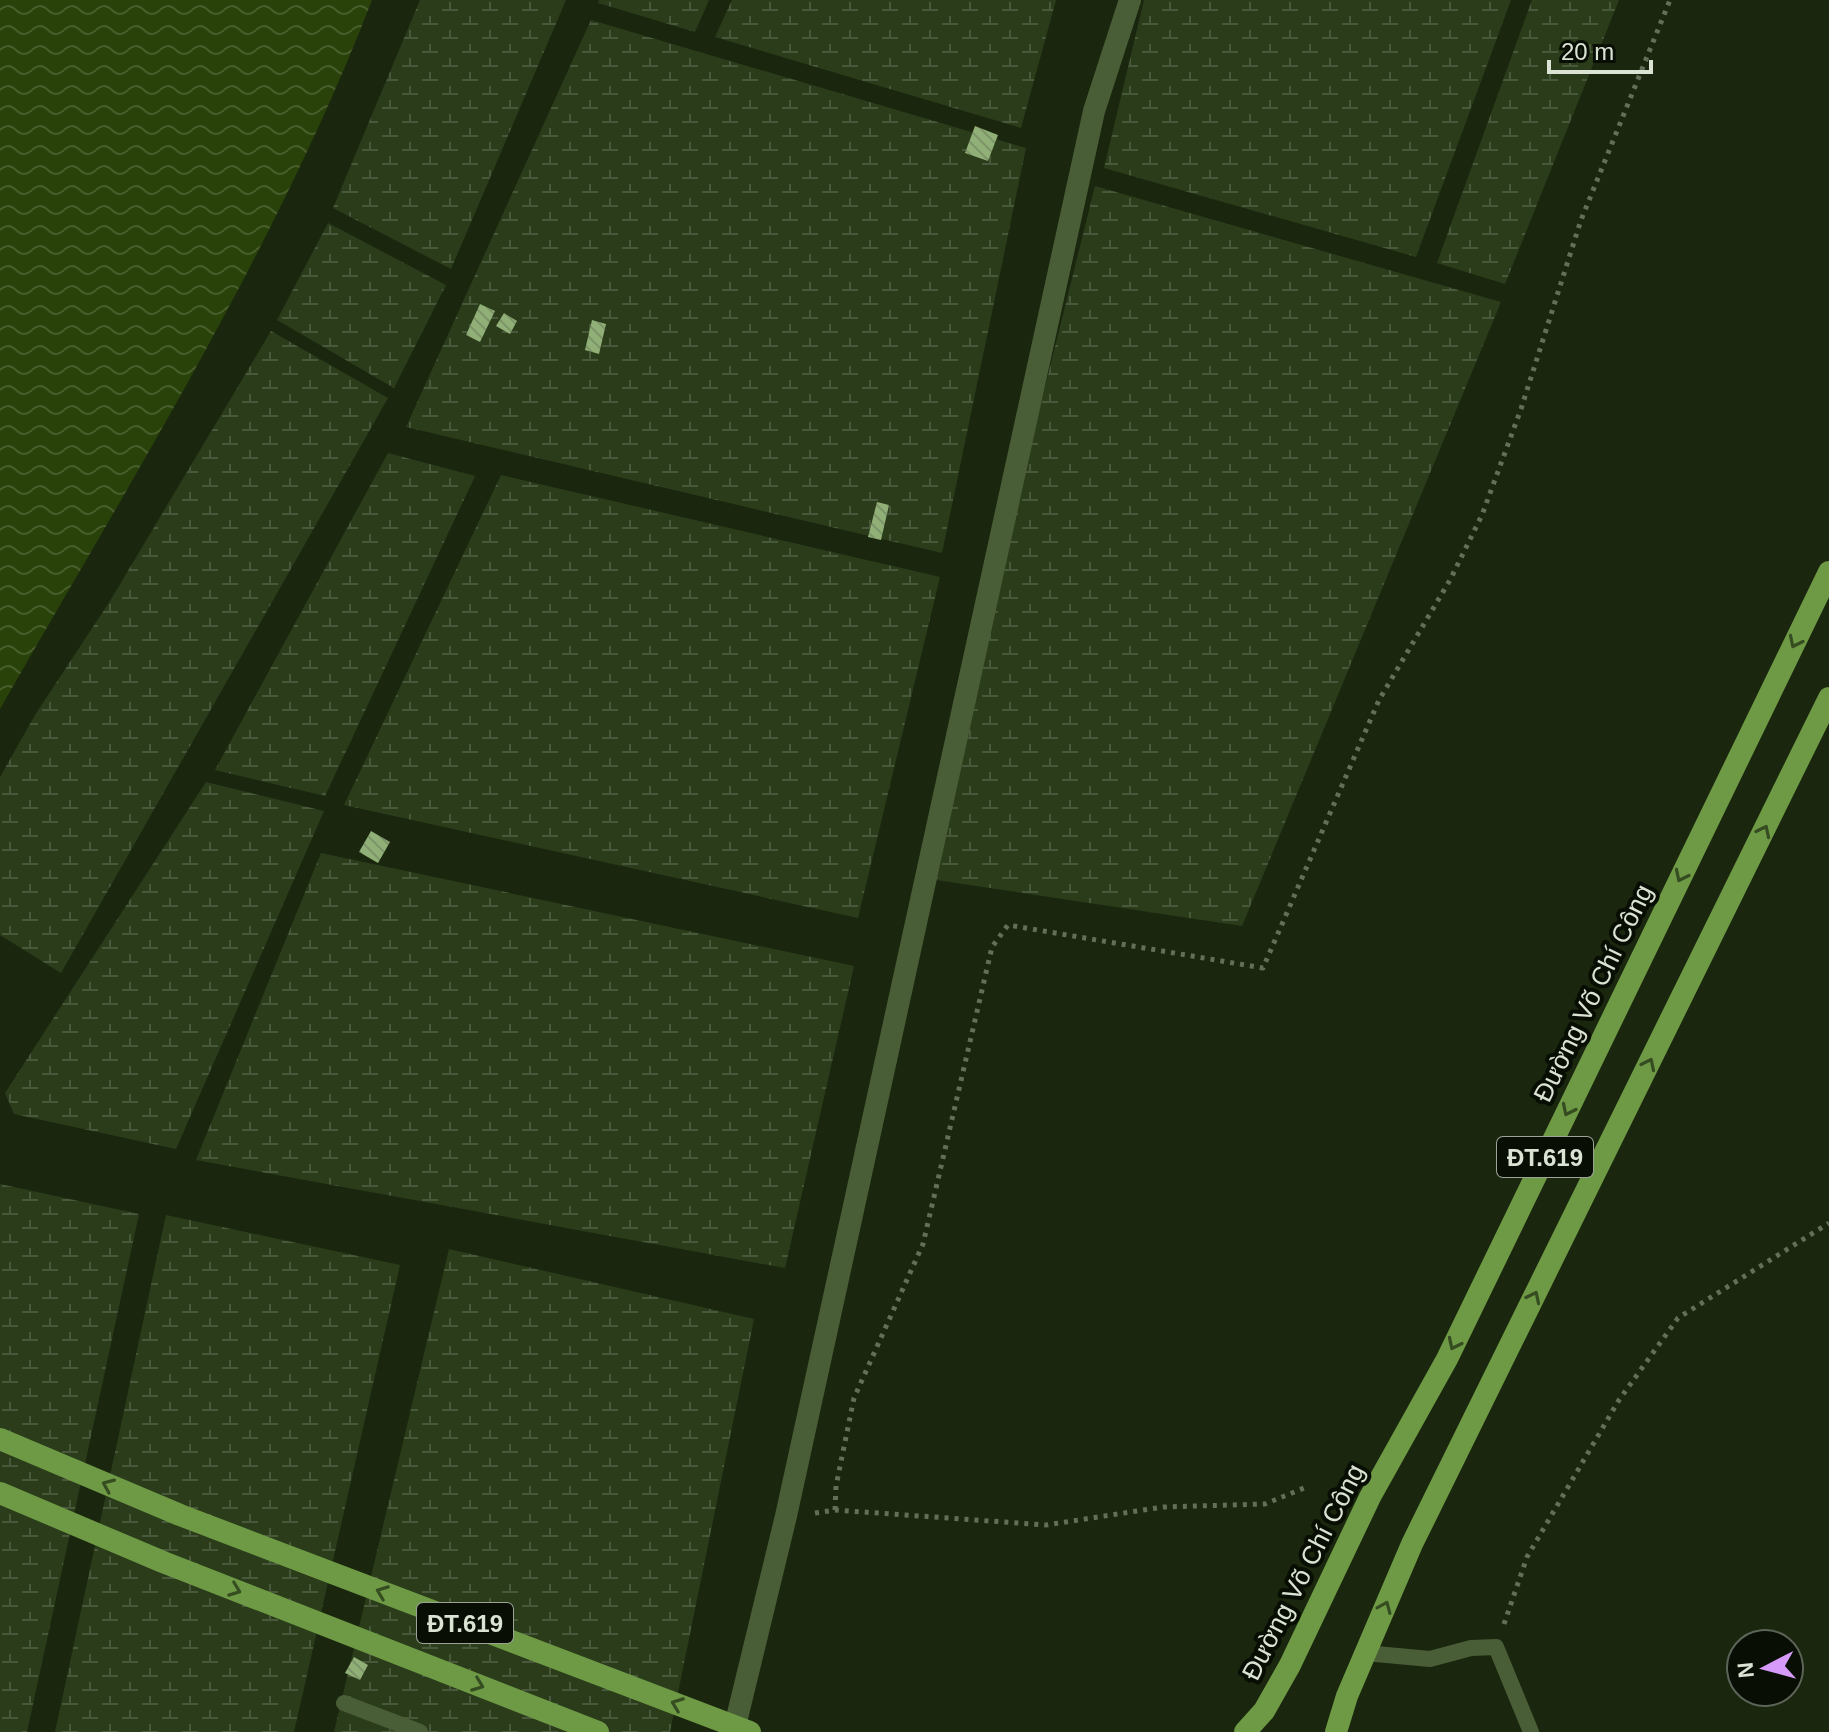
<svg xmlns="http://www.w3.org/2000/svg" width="1829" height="1732" font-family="Arial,sans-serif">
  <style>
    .wetland { fill: url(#wetland-marsh) }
    .water { fill: url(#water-waves) }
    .building { fill: url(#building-back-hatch) }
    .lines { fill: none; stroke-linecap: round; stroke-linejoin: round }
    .path { stroke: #636f59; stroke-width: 5; stroke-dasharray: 4 6; stroke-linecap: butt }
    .service { stroke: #495e37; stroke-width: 16 }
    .minor { stroke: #495e37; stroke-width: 22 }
    .primary { stroke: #6e9a45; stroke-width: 22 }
    .oneway { stroke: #364d21 }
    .labels { text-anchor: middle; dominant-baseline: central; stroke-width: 8; stroke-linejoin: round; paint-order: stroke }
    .shield { fill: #080e04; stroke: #9ca496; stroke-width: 2 }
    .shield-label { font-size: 24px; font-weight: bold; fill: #dbe4d4 }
    .street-label { font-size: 26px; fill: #dbe4d4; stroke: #080e04 }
  </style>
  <defs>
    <pattern id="wetland-marsh" width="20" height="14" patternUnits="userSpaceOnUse" patternTransform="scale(2)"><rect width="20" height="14" fill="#2a3c1a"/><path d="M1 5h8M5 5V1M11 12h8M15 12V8" fill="none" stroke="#48583a"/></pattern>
    <pattern id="water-waves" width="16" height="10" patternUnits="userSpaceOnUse" patternTransform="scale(2)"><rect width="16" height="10" fill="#284209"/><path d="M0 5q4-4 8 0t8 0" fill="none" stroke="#475d2c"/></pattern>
    <pattern id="building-back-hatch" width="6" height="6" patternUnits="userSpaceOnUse" patternTransform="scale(2)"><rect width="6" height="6" fill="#91b077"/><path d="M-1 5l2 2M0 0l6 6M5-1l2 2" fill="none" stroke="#7d9569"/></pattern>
  </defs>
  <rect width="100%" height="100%" fill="#1a270e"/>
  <g class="wetland">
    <polygon points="420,0 566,0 451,269 333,208"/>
    <polygon points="599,0 709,0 695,32 598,3"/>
    <polygon points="732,0 1056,0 1021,128 715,37"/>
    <polygon points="1144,0 1511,0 1416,257 1104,168"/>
    <polygon points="1532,0 1619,0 1505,284 1437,263"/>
    <polygon points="591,20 1026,148 942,553 406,427"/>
    <polygon points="1095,186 1501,302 1242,926 923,878"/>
    <polygon points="328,223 446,285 394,388 277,320"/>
    <polygon points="271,331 388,398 61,973 0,935 0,777 35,715 110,601"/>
    <polygon points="388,453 475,476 325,796 215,770"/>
    <polygon points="501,475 940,577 858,918 344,805"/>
    <polygon points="206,782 324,811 176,1149 14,1114 5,1093"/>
    <polygon points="321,853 854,966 785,1268 196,1160"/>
    <polygon points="0,1184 139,1214 27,1732 0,1732"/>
    <polygon points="166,1215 400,1265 294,1732 55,1732"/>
    <polygon points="449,1249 754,1319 670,1732 334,1732"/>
  </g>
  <path class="water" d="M0,0H372C276,249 132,478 0,709Z"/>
  <g class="building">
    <polygon points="975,126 998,135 988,161 965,153"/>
    <polygon points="480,304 495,311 480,342 466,335"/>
    <polygon points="504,313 517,321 510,334 496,326"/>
    <polygon points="592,320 606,324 599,354 585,350"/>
    <polygon points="877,502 889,505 881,540 868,537"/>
    <polygon points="371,831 390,842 378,863 359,852"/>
    <polygon points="354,1657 368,1665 360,1680 345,1673"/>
  </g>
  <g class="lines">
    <g class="path">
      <polyline points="835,1510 836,1486 854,1398 923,1244 992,947 1008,925 1263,968 1379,700 1450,580 1482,515 1521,409 1581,220 1670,0"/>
      <polyline points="815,1513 835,1510 1046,1525 1163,1507 1265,1504 1309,1486"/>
      <polyline points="1504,1624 1527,1557 1619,1400 1678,1318 1829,1223"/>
    </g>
    <g class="service">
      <polyline points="1365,1653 1430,1659 1471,1648 1496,1647 1531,1732"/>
      <polyline points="344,1703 420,1732"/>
    </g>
    <polyline class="minor" points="735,1726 786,1516 1094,111 1130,0"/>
    <g class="primary">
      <polyline points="0,1439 180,1515 750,1732"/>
      <polyline points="0,1493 163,1562 598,1732"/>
      <polyline points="1245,1732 1264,1711 1290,1665 1370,1497 1447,1359 1829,572"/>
      <polyline points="1336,1732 1347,1696 1412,1544 1829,698"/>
    </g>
  </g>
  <defs><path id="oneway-chevron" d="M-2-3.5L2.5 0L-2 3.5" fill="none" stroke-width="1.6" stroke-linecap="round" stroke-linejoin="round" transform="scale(2)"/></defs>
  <g class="oneway">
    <use href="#oneway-chevron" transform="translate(1795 642) rotate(116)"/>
    <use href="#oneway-chevron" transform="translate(1764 831) rotate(-64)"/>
    <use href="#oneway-chevron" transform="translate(1681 876) rotate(116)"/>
    <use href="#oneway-chevron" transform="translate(1649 1064) rotate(-64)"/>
    <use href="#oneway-chevron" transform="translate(1568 1110) rotate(116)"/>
    <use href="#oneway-chevron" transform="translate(1534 1297) rotate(-64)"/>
    <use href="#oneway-chevron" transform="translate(1454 1344) rotate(116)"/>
    <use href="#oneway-chevron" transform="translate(108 1485) rotate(-157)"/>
    <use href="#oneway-chevron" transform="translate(235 1590) rotate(21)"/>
    <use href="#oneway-chevron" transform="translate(382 1592) rotate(-159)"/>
    <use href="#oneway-chevron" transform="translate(1385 1607) rotate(-67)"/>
    <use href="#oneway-chevron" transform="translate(478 1685) rotate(21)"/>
    <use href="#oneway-chevron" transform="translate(677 1704) rotate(-159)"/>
  </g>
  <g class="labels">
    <g class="shield">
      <rect x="1497" y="1137" width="96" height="40" rx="6"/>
      <rect x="417" y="1603" width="96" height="40" rx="6"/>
    </g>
    <g class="shield-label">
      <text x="1545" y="1157">ĐT.619</text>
      <text x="465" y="1623">ĐT.619</text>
    </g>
    <g class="street-label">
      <text transform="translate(1593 993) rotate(-64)">Đường Võ Chí Công</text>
      <text transform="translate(1303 1572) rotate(-63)">Đường Võ Chí Công</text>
    </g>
  </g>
  <g transform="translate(1765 1668) rotate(264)"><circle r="38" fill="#080e04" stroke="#5c6457" stroke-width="2"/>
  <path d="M0-6L14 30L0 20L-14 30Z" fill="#d69bfa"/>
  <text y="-12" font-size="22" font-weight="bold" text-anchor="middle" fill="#dbe4d4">N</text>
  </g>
  <path d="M1549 60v12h102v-12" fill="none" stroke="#dbe4d4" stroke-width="4"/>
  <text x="1561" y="60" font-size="24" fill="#dbe4d4" stroke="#080e04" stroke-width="6" paint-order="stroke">20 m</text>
</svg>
